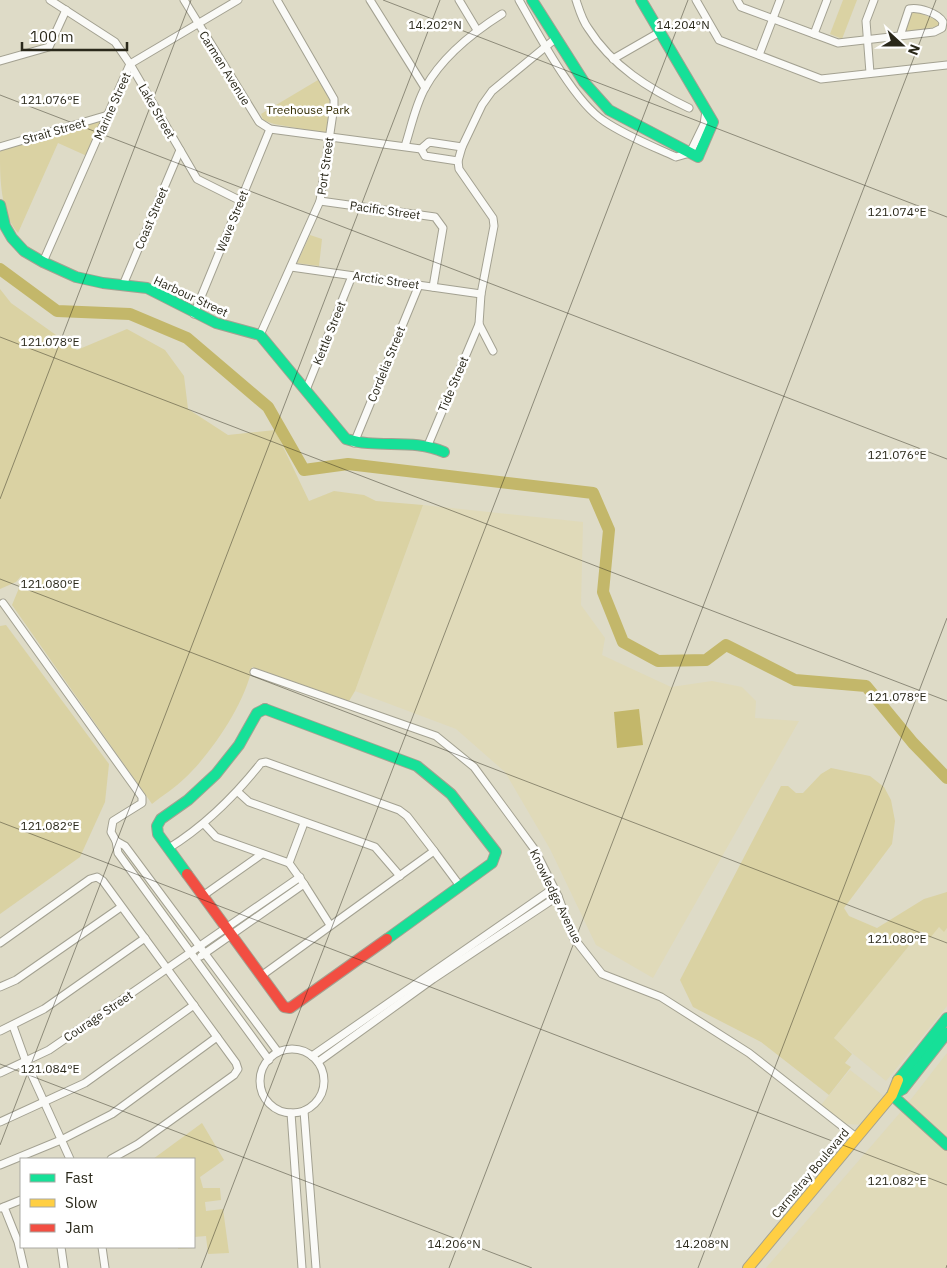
<svg xmlns="http://www.w3.org/2000/svg" width="947" height="1268" font-family="'IBM Plex Sans',sans-serif">
  <style>
    .built { fill: #e0dab9 }
    .green { fill: #dad2a3 }
    .water { fill: #c3b76a }
    .lines { fill: none; stroke-linecap: round; stroke-linejoin: round }
    .river { stroke: #c3b76a; stroke-width: 12 }
    .street-casing { stroke: #a3a191; stroke-width: 9 }
    .fast-casing { stroke: #a3a191; stroke-width: 12 }
    .slow-casing { stroke: #a3a191; stroke-width: 12 }
    .jam-casing { stroke: #a3a191; stroke-width: 12 }
    .street { stroke: #fafaf7; stroke-width: 7 }
    .fast { stroke: #16e098; stroke-width: 10 }
    .slow { stroke: #ffcf43; stroke-width: 10 }
    .jam { stroke: #f24e42; stroke-width: 10 }
    .ticks { fill: none; stroke: #2a281a; stroke-width: 1; stroke-opacity: 0.45 }
    .labels { text-anchor: middle; dominant-baseline: central; stroke-width: 5; stroke-linejoin: round; paint-order: stroke }
    .street-label { font-size: 12px; fill: #2a281a; stroke: #fff }
    .park-label { font-size: 12px; fill: #322b00; stroke: #fff }
    .ticks-label { font-size: 12px; text-anchor: middle; fill: #2a281a; stroke: #fff; stroke-width: 5; stroke-linejoin: round; paint-order: stroke }
  </style>
  <rect width="100%" height="100%" fill="#dedbc7"/>
  <g class="built">
    <polygon points="423,505 583,522 581,605 605,638 602,655 671,687 712,681 742,687 756,701 755,718 799,721 653,978 596,945 550,849 505,772 456,729 355,691"/>
    <polygon points="939,927 944,931 947,928 947,1006 886,1081 834,1038 921,931"/>
    <polygon points="947,1053 947,1268 766,1268 905,1107"/>
    <polygon points="850,1070 885,1097 863,1125 847,1124 821,1105"/>
  </g>
  <g class="green">
    <polygon points="843,0 857,0 842,39 830,34"/>
    <polygon points="915,11 939,21 939,26 908,32 905,27 909,12"/>
    <polygon points="318,80 330,99 326,133 274,124 263,120 261,114"/>
    <path d="M104,118L87,156L58,143L18,233C0,212 0,178 0,151Z"/>
    <polygon points="310,235 322,239 319,266 297,263"/>
    <path d="M0,289L11,303L77,350L127,329L165,350L184,376L188,409L228,435L275,430L309,501L334,491L364,495L376,501L423,505L355,691L349,701L252,667C246,702 211,754 185,778C175,788 163,795 152,804L12,605L19,588L22,575L16,582L0,589Z"/>
    <polygon points="6,625 109,764 105,802 80,857 0,914 0,626"/>
    <polygon points="831,768 870,776 884,787 891,800 895,821 892,844 844,908 849,916 877,928 924,899 947,892 947,928 944,932 939,927 930,938 921,931 834,1038 852,1054 845,1063 851,1067 829,1095 761,1042 693,1007 680,980 781,786 788,786 796,793 803,793 821,774"/>
    <polygon points="202,1123 224,1160 200,1177 203,1188 220,1188 221,1200 205,1202 206,1211 223,1209 229,1253 208,1254 206,1236 194,1237 195,1248 178,1249 178,1247 194,1247 194,1159 153,1159"/>
  </g>
  <polygon class="water" points="639,709 643,745 617,748 614,712"/>
  <g class="lines">
    <polyline class="river" points="0,269 57,311 130,314 187,338 268,407 304,470 348,464 593,493 609,530 603,592 623,642 658,661 706,660 726,645 795,680 866,686 913,743 947,778"/>
    <defs>
      <g id="street">
        <polyline points="50,0 115,42 130,64 197,179 241,201"/>
        <polyline points="184,0 259,122 270,129 421,149 429,142 462,147"/>
        <polyline points="370,0 425,88"/>
        <polyline points="459,0 477,30"/>
        <path d="M519,0C537,32 574,102 604,121C626,136 652,146 676,157L690,153L704,124L706,111"/>
        <path d="M576,0C579,9 582,20 588,28C612,66 649,89 689,108"/>
        <polyline points="696,0 719,40 821,79 947,65"/>
        <path d="M737,0L741,7L838,43L934,32L942,28L943,22C938,13 919,7 909,9L900,36"/>
        <polyline points="814,34 827,0"/>
        <polyline points="759,55 780,0"/>
        <polyline points="613,59 660,32"/>
        <polyline points="0,61 49,47 66,10"/>
        <polyline points="870,73 866,21 874,0"/>
        <path d="M405,146C411,128 415,106 425,88C442,57 472,33 502,14"/>
        <polyline points="0,147 108,115"/>
        <polyline points="421,149 425,156 458,161"/>
        <polyline points="320,201 435,217 443,228 433,287"/>
        <polyline points="43,262 130,64 238,0"/>
        <polyline points="291,267 481,294"/>
        <polyline points="123,285 180,150"/>
        <polyline points="194,314 270,129"/>
        <polyline points="260,335 320,201 334,106 334,99 277,0"/>
        <polyline points="493,351 479,324 481,294 494,226 493,218 459,169 458,161 462,147 482,105 492,91 555,39"/>
        <polyline points="306,390 352,276"/>
        <polyline points="354,443 419,285"/>
        <polyline points="428,445 479,324"/>
        <polyline points="3,603 142,797 142,803 113,821 111,832 116,841 118,853 269,1060"/>
        <polyline points="254,672 436,736 474,767 535,850 558,896 573,937 602,974 661,997 749,1053 856,1137"/>
        <polyline points="238,792 249,802 375,847 400,876"/>
        <polyline points="204,824 216,837 289,863 304,884 330,925"/>
        <polyline points="116,841 125,846 278,1052"/>
        <path d="M169,848C206,825 234,797 261,763L266,762L399,810L407,816L434,851L261,976"/>
        <polyline points="434,851 460,886"/>
        <polyline points="289,863 304,823"/>
        <polyline points="204,895 262,854"/>
        <polyline points="0,943 90,879 97,877 103,881 236,1063 238,1069 234,1075 138,1144 111,1159"/>
        <polyline points="201,956 304,884"/>
        <polyline points="0,987 16,980 121,907"/>
        <polyline points="13,1026 26,1062 70,1159"/>
        <polyline points="0,1031 44,1009 145,938"/>
        <circle cx="292" cy="1081" r="32"/>
        <polyline points="312,1056 554,888"/>
        <polyline points="318,1062 433,979 558,896"/>
        <polyline points="0,1073 49,1050 300,877"/>
        <polyline points="304,1111 316,1268"/>
        <polyline points="291,1113 302,1268"/>
        <polyline points="0,1122 85,1083 194,1005"/>
        <polyline points="0,1165 61,1140 112,1114 217,1037"/>
        <polyline points="4,1207 18,1242 24,1268"/>
        <polyline points="1,1208 21,1200"/>
        <polyline points="61,1247 64,1268"/>
        <polyline points="102,1247 105,1268"/>
      </g>
      <g id="fast">
        <polyline points="532,0 584,82 609,110 698,157 713,122 641,0"/>
        <path d="M0,205L5,226L12,238L24,251L43,262L76,277L103,283L147,288L216,323L260,335L346,439C378,449 413,438 444,452"/>
        <polyline points="265,709 417,766 451,794 496,852 492,863 387,939"/>
        <polyline points="187,874 158,834 157,826 161,819 188,800 216,774 239,745 257,713 265,709"/>
        <polyline points="898,1080 947,1018"/>
        <polyline points="892,1095 903,1089 947,1033"/>
        <polyline points="892,1095 947,1145"/>
      </g>
      <polyline id="slow" points="748,1268 892,1095 898,1080"/>
      <polyline id="jam" points="187,874 284,1007 290,1008 387,939"/>
    </defs>
    <use href="#street" class="street-casing"/>
    <use href="#fast" class="fast-casing"/>
    <use href="#slow" class="slow-casing"/>
    <use href="#jam" class="jam-casing"/>
    <use href="#street" class="street"/>
    <use href="#fast" class="fast"/>
    <use href="#slow" class="slow"/>
    <use href="#jam" class="jam"/>
  </g>
  <path class="ticks" d="M383,0L947,217M0,95L947,459M0,337L947,701M0,499L191,0M0,579L947,943M0,822L947,1185M0,1064L532,1268M0,1145L440,0M201,1268L688,0M449,1268L936,0M698,1268L947,618M946,1268L947,1265"/>
  <g class="labels">
    <g class="street-label">
      <text transform="translate(225 68) rotate(58)">Carmen Avenue</text>
      <text transform="translate(112 106) rotate(-66)">Marine Street</text>
      <text transform="translate(157 111) rotate(60)">Lake Street</text>
      <text transform="translate(54 131) rotate(-16)">Strait Street</text>
      <text transform="translate(325 166) rotate(-82)">Port Street</text>
      <text transform="translate(385 210) rotate(8)">Pacific Street</text>
      <text transform="translate(151 218) rotate(-67)">Coast Street</text>
      <text transform="translate(232 221) rotate(-68)">Wave Street</text>
      <text transform="translate(386 280) rotate(8)">Arctic Street</text>
      <text transform="translate(191 296) rotate(25)">Harbour Street</text>
      <text transform="translate(329 333) rotate(-68)">Kettle Street</text>
      <text transform="translate(386 364) rotate(-68)">Cordelia Street</text>
      <text transform="translate(453 384) rotate(-67)">Tide Street</text>
      <text transform="translate(556 896) rotate(64)">Knowledge Avenue</text>
      <text transform="translate(98 1016) rotate(-34)">Courage Street</text>
      <text transform="translate(810 1173) rotate(-50)">Carmelray Boulevard</text>
    </g>
    <g class="park-label">
      <text x="308" y="109">Treehouse Park</text>
    </g>
  </g>
  <g class="ticks-label">
    <text x="435" y="29">14.202°N</text>
    <text x="683" y="29">14.204°N</text>
    <text x="50" y="104">121.076°E</text>
    <text x="897" y="216">121.074°E</text>
    <text x="50" y="346">121.078°E</text>
    <text x="897" y="459">121.076°E</text>
    <text x="50" y="588">121.080°E</text>
    <text x="897" y="701">121.078°E</text>
    <text x="50" y="830">121.082°E</text>
    <text x="897" y="943">121.080°E</text>
    <text x="50" y="1073">121.084°E</text>
    <text x="897" y="1185">121.082°E</text>
    <text x="454" y="1248">14.206°N</text>
    <text x="702" y="1248">14.208°N</text>
  </g>
  <rect x="20" y="1158" width="175" height="90" fill="#ffffff" stroke="#aaa9a3"/>
  <rect x="30" y="1174" width="25" height="8" fill="#16e098" stroke="#aaa9a3"/>
  <text x="65" y="1183" font-size="15" fill="#2a281a">Fast</text>
  <rect x="30" y="1199" width="25" height="8" fill="#ffcf43" stroke="#aaa9a3"/>
  <text x="65" y="1208" font-size="15" fill="#2a281a">Slow</text>
  <rect x="30" y="1224" width="25" height="8" fill="#f24e42" stroke="#aaa9a3"/>
  <text x="65" y="1233" font-size="15" fill="#2a281a">Jam</text>
  <g transform="translate(902 45) rotate(111)" stroke="#ffffff" stroke-width="4" paint-order="stroke">
  <path d="M0-4L9 19L0 12L-9 19Z" fill="#2a281a"/>
  <text y="-8" font-size="14" font-weight="bold" text-anchor="middle" fill="#2a281a">N</text>
  </g>
  <path d="M22 42v8h105v-8" fill="none" stroke="#2a281a" stroke-width="2.5"/>
  <text x="30" y="42" font-size="15" fill="#2a281a" stroke="#ffffff" stroke-width="4" paint-order="stroke">100 m</text>
</svg>
